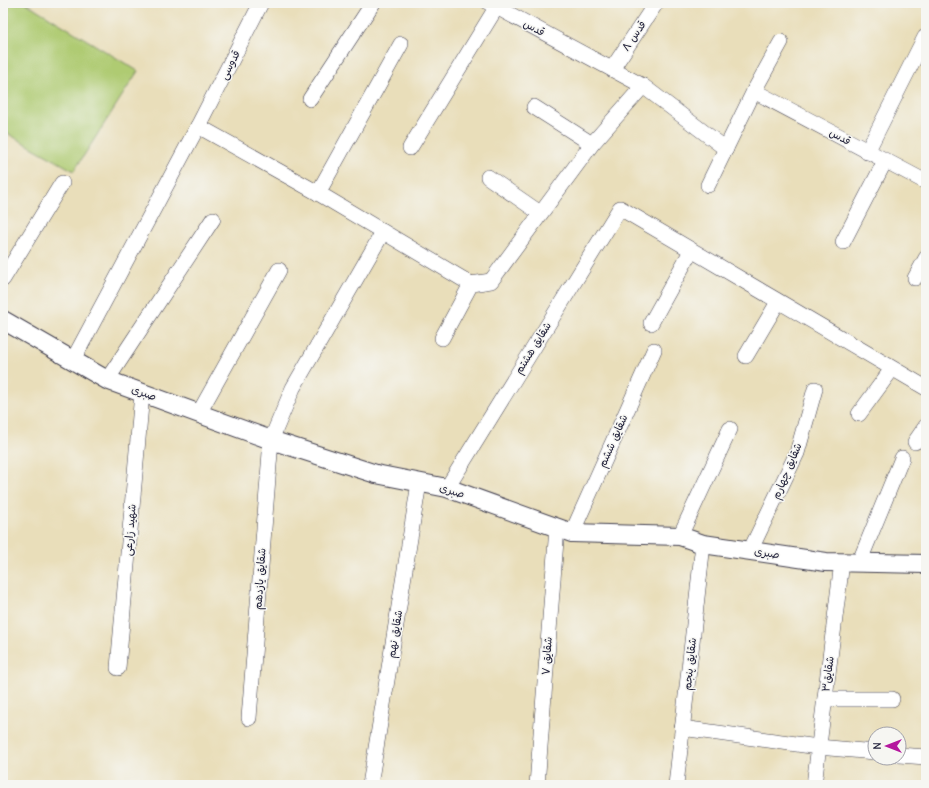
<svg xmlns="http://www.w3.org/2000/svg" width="929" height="788" font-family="'Comic Neue','Playpen Sans Arabic',sans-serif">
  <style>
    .green { fill: #afcb72; stroke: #687656 }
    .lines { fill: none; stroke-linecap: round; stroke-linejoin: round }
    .minor-casing { stroke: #403e4e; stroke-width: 16 }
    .tertiary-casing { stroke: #403e4e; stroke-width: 20 }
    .minor { stroke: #fff; stroke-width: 15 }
    .tertiary { stroke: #fff; stroke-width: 18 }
    .labels { text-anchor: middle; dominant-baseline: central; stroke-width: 3; stroke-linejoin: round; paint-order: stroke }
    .street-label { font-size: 11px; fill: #22223b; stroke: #f6f6f2 }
  </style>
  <rect width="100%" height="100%" fill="#f6f6f2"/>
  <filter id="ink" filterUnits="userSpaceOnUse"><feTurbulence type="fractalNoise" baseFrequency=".025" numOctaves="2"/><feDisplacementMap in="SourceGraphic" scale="8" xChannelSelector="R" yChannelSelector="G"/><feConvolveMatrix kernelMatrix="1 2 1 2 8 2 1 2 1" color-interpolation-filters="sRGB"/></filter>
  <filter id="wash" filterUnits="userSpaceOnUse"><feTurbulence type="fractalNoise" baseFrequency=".012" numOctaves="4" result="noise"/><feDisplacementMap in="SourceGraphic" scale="16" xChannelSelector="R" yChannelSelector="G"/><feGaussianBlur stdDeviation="0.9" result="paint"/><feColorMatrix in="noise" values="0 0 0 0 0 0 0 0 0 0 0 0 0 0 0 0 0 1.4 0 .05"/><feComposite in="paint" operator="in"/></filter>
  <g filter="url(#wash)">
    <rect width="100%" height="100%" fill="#e9deba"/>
    <polygon class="green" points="3,3 26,3 138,71 74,171 3,131"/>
  </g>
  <g filter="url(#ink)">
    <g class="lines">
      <defs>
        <g id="minor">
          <polyline points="489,3 643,86 726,149"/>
          <polyline points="612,69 656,3"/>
          <polyline points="754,91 926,182"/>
          <polyline points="310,99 373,3"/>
          <polyline points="534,107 592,144"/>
          <polyline points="198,126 318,193 471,284 491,281 592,144 643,86"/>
          <polyline points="410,148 499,3"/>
          <polyline points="867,152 925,37"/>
          <polyline points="488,177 540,213"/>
          <polyline points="708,185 754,91 781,42"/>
          <polyline points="318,193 401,44"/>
          <polyline points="843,242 885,161"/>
          <polyline points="915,278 926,258"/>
          <polyline points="3,279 62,183"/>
          <polyline points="651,323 691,251"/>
          <polyline points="442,338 471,284"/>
          <polyline points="746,356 778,302"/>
          <polyline points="73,360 198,126 261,3"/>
          <polyline points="107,380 213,219"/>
          <polyline points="199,413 279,270"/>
          <polyline points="859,414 892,369"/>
          <polyline points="915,442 926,426"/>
          <polyline points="447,488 620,208 926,388"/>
          <polyline points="572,533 654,350"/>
          <polyline points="680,536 730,429"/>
          <polyline points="750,551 797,453 815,389"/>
          <polyline points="859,563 902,458"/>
          <polyline points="118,668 142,393"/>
          <polyline points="825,699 892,699"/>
          <polyline points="249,718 271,440 293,388 383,232"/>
          <polyline points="682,728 818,747 875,752"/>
          <polyline points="899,755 926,757"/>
          <polyline points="370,785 419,483"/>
          <polyline points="537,785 557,528"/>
          <polyline points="676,785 703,544"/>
          <polyline points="814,785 842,562"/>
        </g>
        <polyline id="tertiary" points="3,320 107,380 271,440 376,474 447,488 572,533 680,536 703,544 826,562 926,564"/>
      </defs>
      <use href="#minor" class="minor-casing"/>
      <use href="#tertiary" class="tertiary-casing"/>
      <use href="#minor" class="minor"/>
      <use href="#tertiary" class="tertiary"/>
    </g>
  </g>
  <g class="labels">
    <g class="street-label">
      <text transform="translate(534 28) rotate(28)">قدس</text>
      <text transform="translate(634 36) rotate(-56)">قدس ۸</text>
      <text transform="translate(230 65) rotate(-63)">قدوسی</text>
      <text transform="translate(840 137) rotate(28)">قدس</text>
      <text transform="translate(533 348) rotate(-58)">شقایق هشتم</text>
      <text transform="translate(144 393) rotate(20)">صبری</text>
      <text transform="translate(613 441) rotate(-66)">شقایق ششم</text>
      <text transform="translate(787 471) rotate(-67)">شقایق چهارم</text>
      <text transform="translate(452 491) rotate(17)">صبری</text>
      <text transform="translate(130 530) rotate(-85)">شهید زارعی</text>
      <text transform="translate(767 553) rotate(9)">صبری</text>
      <text transform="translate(260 579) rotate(-86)">شقایق یازدهم</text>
      <text transform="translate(395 634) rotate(-81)">شقایق نهم</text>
      <text transform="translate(547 656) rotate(-86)">شقایق ۷</text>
      <text transform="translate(690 664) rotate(-84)">شقایق پنجم</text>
      <text transform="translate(828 674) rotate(-83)">شقایق۳</text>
    </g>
  </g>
  <rect width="929" height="788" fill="none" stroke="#f6f6f2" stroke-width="16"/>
  <g transform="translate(887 746) rotate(270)"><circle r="19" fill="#f6f6f2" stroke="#a1a1a9"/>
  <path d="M0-3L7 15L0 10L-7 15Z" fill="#b5179e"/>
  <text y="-6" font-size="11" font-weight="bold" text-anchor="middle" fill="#22223b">N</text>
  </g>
</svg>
